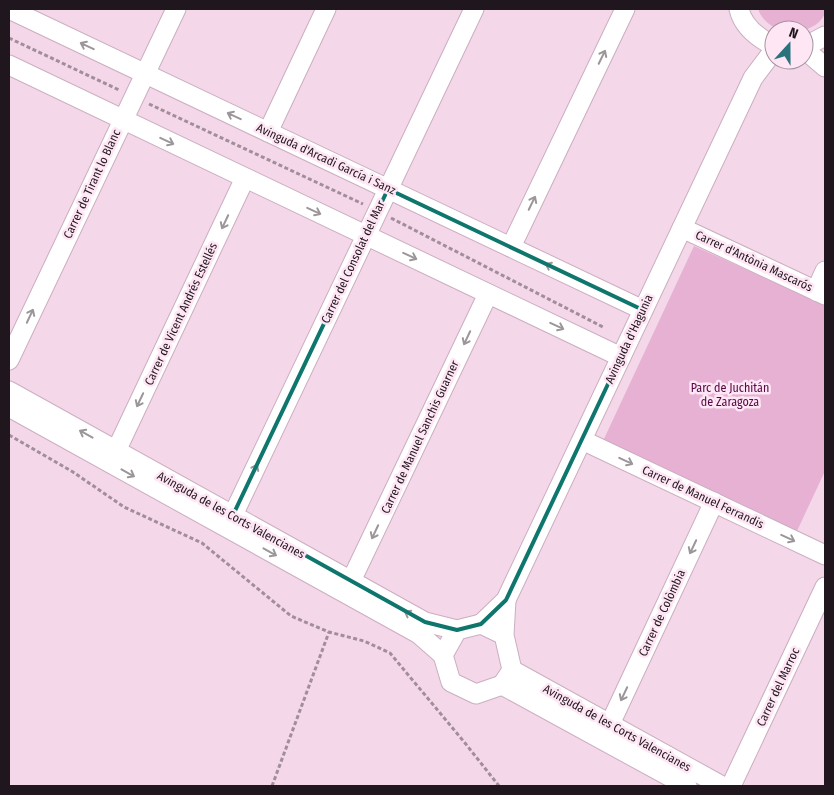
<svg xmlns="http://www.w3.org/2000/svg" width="834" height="795" font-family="'Fira Sans Condensed',sans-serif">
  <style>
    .green { fill: #e7b1d4 }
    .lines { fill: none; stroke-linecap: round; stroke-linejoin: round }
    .minor-casing { stroke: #cbaec0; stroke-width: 21 }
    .path { stroke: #a28d9a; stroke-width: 3; stroke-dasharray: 4 2.5; stroke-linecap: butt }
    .minor { stroke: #fff; stroke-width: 19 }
    .oneway { stroke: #9b9699 }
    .marked { fill: none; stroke: #0f766e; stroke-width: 4; stroke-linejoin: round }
    .labels { text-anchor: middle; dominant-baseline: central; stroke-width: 5; stroke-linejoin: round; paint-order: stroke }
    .street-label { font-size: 12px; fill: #20161d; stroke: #fee6f5 }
    .park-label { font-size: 12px; fill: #550743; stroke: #fee6f5 }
  </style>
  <rect width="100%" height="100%" fill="#f4d7e9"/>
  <g class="green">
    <path d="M758,9H825V14C812,39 768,37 758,9Z"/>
    <polygon points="694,246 825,305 825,471 797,531 603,441"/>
  </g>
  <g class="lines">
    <defs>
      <g id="minor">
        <polyline points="9,9 643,310"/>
        <path d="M739,9C743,27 758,38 774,46"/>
        <polyline points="804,47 825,36"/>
        <polyline points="804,49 825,67"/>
        <polyline points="9,65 621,357"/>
        <polyline points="268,132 326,9"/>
        <polyline points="682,228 825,295"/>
        <polyline points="511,247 625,9"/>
        <polyline points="816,291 825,271"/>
        <polyline points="9,360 176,9"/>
        <polyline points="9,391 425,622 457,630"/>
        <polyline points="9,407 419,634 443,655"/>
        <polyline points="582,440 825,555"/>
        <polyline points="116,451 245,178"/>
        <polyline points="233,515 474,9"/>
        <polyline points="351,581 488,294"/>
        <polyline points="481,624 506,600 753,78 774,50"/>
        <polyline points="504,635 481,624 457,630 443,655 451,682 476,694 502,685 512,670 504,635 506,600"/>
        <polyline points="512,670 722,786"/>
        <polyline points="502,685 687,786"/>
        <polyline points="610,724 714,502"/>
        <polyline points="731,786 825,587"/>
      </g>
    </defs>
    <use href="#minor" class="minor-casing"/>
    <g class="path">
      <polyline points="9,38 119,90"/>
      <polyline points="149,104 363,204"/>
      <polyline points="391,218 603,327"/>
      <polyline points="9,435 73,472 124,507 202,543 291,616 329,632 364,641 390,653 465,743 499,786"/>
      <polyline points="272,786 329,632"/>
    </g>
    <use href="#minor" class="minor"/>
  </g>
  <defs><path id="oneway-shaft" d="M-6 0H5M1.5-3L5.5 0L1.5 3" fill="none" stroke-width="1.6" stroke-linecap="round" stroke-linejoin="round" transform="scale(1.25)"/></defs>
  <g class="oneway">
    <use href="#oneway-shaft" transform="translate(87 46) rotate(-155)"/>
    <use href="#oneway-shaft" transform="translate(602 57) rotate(-64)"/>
    <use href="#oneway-shaft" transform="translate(234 116) rotate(-155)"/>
    <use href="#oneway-shaft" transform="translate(167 141) rotate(25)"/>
    <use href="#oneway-shaft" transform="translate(532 203) rotate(-64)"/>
    <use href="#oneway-shaft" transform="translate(314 211) rotate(25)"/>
    <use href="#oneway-shaft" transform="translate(225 222) rotate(115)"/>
    <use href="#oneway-shaft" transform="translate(410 256) rotate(25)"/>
    <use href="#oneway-shaft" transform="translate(552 267) rotate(-155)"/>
    <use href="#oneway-shaft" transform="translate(30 316) rotate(-65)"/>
    <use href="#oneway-shaft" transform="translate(557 326) rotate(25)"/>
    <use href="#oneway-shaft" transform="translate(467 338) rotate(115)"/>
    <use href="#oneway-shaft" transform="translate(140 400) rotate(115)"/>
    <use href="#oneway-shaft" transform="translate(86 434) rotate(-151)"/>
    <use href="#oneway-shaft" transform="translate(626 461) rotate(25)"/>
    <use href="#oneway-shaft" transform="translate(254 471) rotate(-64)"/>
    <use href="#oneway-shaft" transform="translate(128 473) rotate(29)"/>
    <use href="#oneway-shaft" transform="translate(375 532) rotate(115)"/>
    <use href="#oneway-shaft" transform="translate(788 538) rotate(25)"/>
    <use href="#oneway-shaft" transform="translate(693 547) rotate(115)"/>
    <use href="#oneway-shaft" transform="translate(270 552) rotate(29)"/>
    <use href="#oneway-shaft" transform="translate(411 615) rotate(-151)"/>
    <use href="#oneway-shaft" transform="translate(624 694) rotate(115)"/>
  </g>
  <path class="marked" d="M388,189L643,310L506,600L481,624L457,630L425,622L233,515Z"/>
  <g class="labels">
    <g class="street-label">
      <text transform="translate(326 159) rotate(25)">Avinguda d'Arcadi García i Sanz</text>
      <text transform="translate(92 184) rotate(-65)">Carrer de Tirant lo Blanc</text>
      <text transform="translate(754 261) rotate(25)">Carrer d'Antònia Mascarós</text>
      <text transform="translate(353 262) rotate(-65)">Carrer del Consolat del Mar</text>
      <text transform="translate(181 314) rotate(-65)">Carrer de Vicent Andrés Estellés</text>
      <text transform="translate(629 339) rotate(-65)">Avinguda d'Hagunia</text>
      <text transform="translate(420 437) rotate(-65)">Carrer de Manuel Sanchis Guarner</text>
      <text transform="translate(703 497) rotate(25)">Carrer de Manuel Ferrandis</text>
      <text transform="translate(231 515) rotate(29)">Avinguda de les Corts Valencianes</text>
      <text transform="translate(662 613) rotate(-65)">Carrer de Colòmbia</text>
      <text transform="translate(778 687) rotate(-65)">Carrer del Marroc</text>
      <text transform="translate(617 728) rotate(29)">Avinguda de les Corts Valencianes</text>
    </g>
    <g class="park-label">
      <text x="730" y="388">Parc de Juchitán<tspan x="730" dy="14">de Zaragoza</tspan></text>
    </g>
  </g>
  <rect width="834" height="795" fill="none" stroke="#20161d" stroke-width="20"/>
  <g transform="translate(789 45) rotate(21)"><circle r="24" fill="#fee6f5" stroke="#a5939f"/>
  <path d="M0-4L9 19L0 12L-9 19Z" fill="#2a737c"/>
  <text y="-8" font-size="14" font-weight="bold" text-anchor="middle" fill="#20161d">N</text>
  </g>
</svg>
